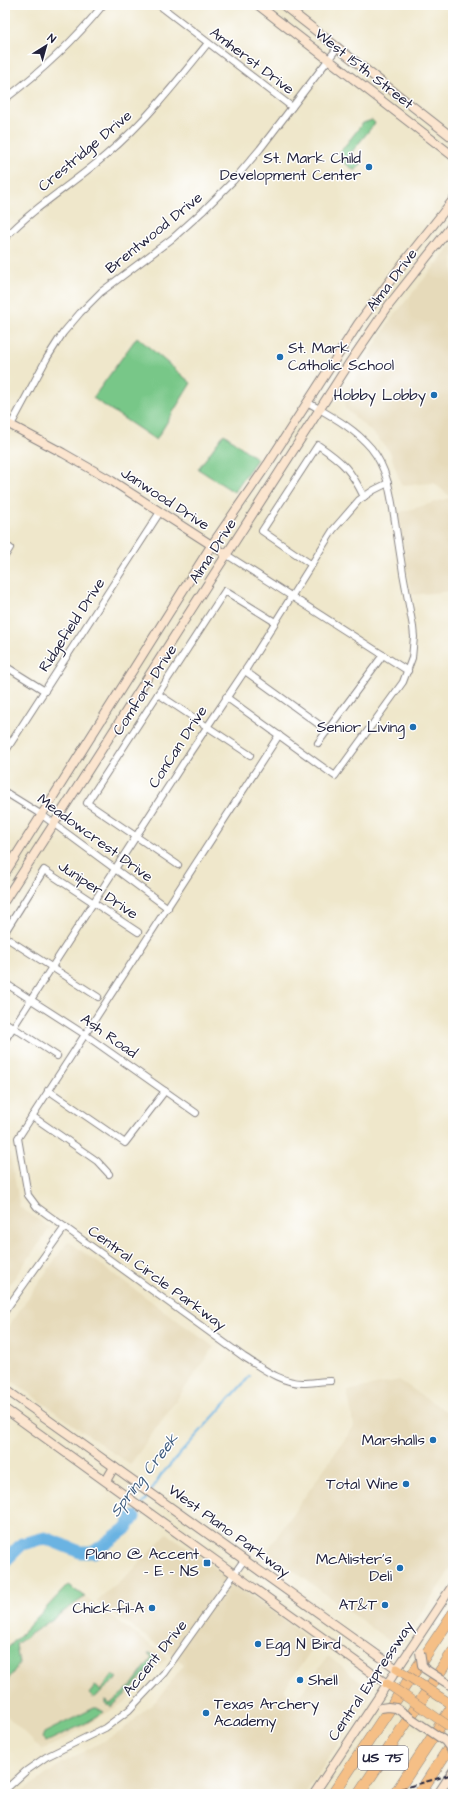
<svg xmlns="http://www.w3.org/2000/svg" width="458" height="1799" font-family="'Architects Daughter',sans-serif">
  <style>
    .built { fill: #e6daba }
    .green { fill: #78c788; stroke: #4d7462 }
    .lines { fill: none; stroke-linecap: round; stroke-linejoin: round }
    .stream { stroke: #6bb3e2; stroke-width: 2 }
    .river { stroke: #6bb3e2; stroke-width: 13 }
    .street-casing { stroke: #888483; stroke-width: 8 }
    .secondary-casing { stroke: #888483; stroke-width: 10 }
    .primary-casing { stroke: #888483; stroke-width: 10 }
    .highway-casing { stroke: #888483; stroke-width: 12 }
    .street { stroke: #fff; stroke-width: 6 }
    .secondary { stroke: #fbe5cf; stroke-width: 8 }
    .primary { stroke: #f5bf86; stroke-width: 9 }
    .highway { stroke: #f5bf86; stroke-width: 11 }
    .rail { stroke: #22223b; stroke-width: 2; stroke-dasharray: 6 3; stroke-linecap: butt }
    .secondary-bridge-casing { stroke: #888483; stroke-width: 10; stroke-linecap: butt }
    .primary-bridge-casing { stroke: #888483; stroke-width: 10; stroke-linecap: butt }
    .secondary-bridge { stroke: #fbe5cf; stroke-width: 8 }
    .primary-bridge { stroke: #f5bf86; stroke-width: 9 }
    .poi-dot { fill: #1f6fb2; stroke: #fff; stroke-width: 1.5 }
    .labels { text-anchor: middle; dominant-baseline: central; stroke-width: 3; stroke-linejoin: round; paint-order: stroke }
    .shield { fill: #fff; stroke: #646476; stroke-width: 1 }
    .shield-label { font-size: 14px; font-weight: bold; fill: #22223b }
    .street-label { font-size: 15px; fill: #22223b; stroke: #fff }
    .poi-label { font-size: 15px; fill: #22223b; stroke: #fff; text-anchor: end }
    .water-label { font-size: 16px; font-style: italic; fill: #3f5c7e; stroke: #fff }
  </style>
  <rect width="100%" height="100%" fill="#fff"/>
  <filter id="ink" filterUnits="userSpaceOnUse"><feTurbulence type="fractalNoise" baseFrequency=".025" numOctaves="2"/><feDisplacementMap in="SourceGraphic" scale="8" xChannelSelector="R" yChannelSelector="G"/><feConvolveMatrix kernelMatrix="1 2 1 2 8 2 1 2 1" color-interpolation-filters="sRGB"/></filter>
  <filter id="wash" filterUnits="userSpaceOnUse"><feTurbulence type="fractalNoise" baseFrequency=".012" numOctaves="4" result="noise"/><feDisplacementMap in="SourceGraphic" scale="16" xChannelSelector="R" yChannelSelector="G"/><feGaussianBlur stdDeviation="0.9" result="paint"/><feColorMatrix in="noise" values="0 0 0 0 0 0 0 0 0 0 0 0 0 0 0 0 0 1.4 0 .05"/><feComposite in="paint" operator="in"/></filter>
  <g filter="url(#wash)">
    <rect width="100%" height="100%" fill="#efe7cb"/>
    <g class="built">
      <polygon points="453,244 453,499 434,483 401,485 390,452 377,437 345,408 346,393 391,319"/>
      <polygon points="449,498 453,502 453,591 411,595 398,513"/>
      <polygon points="5,1138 7,1139 20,1207 50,1228 5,1291"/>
      <polygon points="68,1241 214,1347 130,1465 5,1376 5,1331"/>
      <polygon points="399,1380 453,1416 453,1565 399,1648 267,1551 354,1426 347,1391"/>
      <polygon points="167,1533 280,1617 315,1645 284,1690 297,1699 328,1656 373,1691 305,1794 19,1794 61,1764 120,1732 159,1698 184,1664 96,1601 133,1570"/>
      <polygon points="68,1585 167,1657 125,1702 63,1740 42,1750 5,1714 5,1651"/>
    </g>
    <g class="green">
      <polygon points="372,120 375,123 351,153 362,163 355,171 341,160 340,152 363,123"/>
      <polygon points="137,337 191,383 156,440 93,398"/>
      <polygon points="224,434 257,459 234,492 198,469"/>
      <polygon points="68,1585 85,1597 16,1644 19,1664 5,1684 5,1651"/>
      <path d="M148,1653H150L157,1658C143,1676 129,1693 111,1707L106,1704V1700L110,1704L131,1686L152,1658Z"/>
      <polygon points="113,1674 118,1678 93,1698 89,1694 95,1686 101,1690"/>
      <polygon points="94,1708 97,1708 104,1712 86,1723 46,1742 42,1738 44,1733"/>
    </g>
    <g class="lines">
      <g class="stream">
        <polyline points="151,1491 161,1475 250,1376"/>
        <polyline points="142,1505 149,1495"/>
        <polyline points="134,1517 140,1508"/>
      </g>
      <polyline class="river" points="5,1561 22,1544 45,1538 80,1552 94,1552 125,1529 134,1517"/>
    </g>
  </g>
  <g filter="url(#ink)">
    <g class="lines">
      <defs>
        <g id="street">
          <polyline points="159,5 292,107"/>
          <path d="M5,99C42,71 74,41 103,5"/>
          <path d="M5,238C35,206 73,184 106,155C145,122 176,83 208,43"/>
          <polyline points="11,425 47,358 63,333 80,313 101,292 173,238 204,210 233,181 260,149 338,47"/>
          <polyline points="227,555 408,671"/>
          <polyline points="5,556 10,548"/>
          <path d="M312,565L262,531L318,445C343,462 351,470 364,497"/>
          <polyline points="5,666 45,691"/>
          <polyline points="245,671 328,731"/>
          <polyline points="158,694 250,755"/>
          <path d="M226,697L335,776L403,682L412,658L414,637L413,627C406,592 400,557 395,522C391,496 388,469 371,448C353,427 331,416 307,402"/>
          <path d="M279,735L18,1138L28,1195L37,1207L244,1357C262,1368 281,1383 303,1383C312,1383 322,1381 331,1381"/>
          <polyline points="318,743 383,655"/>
          <polyline points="5,752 160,512"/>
          <polyline points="5,792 42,815 168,908"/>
          <polyline points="178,865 87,803 225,591 275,622"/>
          <polyline points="5,932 44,870 138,932"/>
          <polyline points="5,937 98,997"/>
          <polyline points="5,983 84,1034 196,1113"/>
          <polyline points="5,1022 57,1056"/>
          <polyline points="5,1040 191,751 248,666 333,530 359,500 374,490 388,483"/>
          <polyline points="48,1090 125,1143 165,1091"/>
          <polyline points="32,1116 97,1161 109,1174"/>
          <polyline points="5,1311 65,1227"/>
          <polyline points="5,1790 26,1771 46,1757 105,1728 129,1710 164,1673 244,1560"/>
        </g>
        <g id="secondary">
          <polyline points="258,5 453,156"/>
          <polyline points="283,5 453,138"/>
          <polyline points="5,422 63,453 112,481 227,555"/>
          <polyline points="5,873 211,546 269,462 358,324 404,262 453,200"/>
          <polyline points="5,900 350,362 389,305 453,224"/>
          <polyline points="5,1389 397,1669"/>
          <polyline points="5,1409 387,1684"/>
          <polyline points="106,1481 114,1467"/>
          <polyline points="314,1794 453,1585"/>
          <polyline points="438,1794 453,1771"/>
        </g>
        <g id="primary">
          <polyline points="397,1669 405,1674"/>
          <polyline points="387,1684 395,1689"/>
          <polyline points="440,1697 453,1705"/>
        </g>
        <g id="highway">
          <polyline points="333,1794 453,1614"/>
          <polyline points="359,1794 453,1652"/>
          <polyline points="395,1794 453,1706"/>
          <polyline points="419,1794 453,1742"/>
        </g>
      </defs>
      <use href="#street" class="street-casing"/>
      <use href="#secondary" class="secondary-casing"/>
      <use href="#primary" class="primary-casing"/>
      <use href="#highway" class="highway-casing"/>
      <use href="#street" class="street"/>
      <use href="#secondary" class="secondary"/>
      <use href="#primary" class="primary"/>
      <use href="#highway" class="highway"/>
      <polyline class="rail" points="383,1794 453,1774"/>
      <defs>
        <g id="secondary-bridge">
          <polyline points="420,1652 422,1665 425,1669 453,1687"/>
          <polyline points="381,1708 388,1707 396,1708 445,1741 453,1752"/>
        </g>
        <g id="primary-bridge">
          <polyline points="405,1674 440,1697"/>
          <polyline points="395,1689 453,1729"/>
        </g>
      </defs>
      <use href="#secondary-bridge" class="secondary-bridge-casing"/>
      <use href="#primary-bridge" class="primary-bridge-casing"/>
      <use href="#secondary-bridge" class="secondary-bridge"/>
      <use href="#primary-bridge" class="primary-bridge"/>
    </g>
  </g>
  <g class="poi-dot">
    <circle cx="369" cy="167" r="4"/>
    <circle cx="280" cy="357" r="4"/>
    <circle cx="434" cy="395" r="4"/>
    <circle cx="413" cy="727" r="4"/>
    <circle cx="433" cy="1440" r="4"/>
    <circle cx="406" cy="1484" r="4"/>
    <rect x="203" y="1559" width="8" height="8" rx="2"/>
    <circle cx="400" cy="1568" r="4"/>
    <circle cx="385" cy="1605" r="4"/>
    <circle cx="152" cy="1608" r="4"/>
    <circle cx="258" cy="1644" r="4"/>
    <circle cx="300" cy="1680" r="4"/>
    <circle cx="206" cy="1713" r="4"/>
  </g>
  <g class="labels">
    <rect class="shield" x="358" y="1746" width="50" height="24" rx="3"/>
    <g class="shield-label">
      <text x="383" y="1758">US 75</text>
    </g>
    <g class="street-label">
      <text transform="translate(252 61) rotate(37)">Amherst Drive</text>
      <text transform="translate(364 69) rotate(38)">West 15th Street</text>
      <text transform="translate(85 151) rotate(-40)">Crestridge Drive</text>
      <text transform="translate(154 233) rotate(-39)">Brentwood Drive</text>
      <text transform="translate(392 280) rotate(-53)">Alma Drive</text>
      <text transform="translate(165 499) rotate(33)">Janwood Drive</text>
      <text transform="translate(213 551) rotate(-57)">Alma Drive</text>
      <text transform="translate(72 625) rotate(-57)">Ridgefield Drive</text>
      <text transform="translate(145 690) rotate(-57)">Comfort Drive</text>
      <text transform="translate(178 747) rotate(-57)">ConCan Drive</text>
      <text transform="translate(95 838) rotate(36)">Meadowcrest Drive</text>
      <text transform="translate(98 890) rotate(34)">Juniper Drive</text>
      <text transform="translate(109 1036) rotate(35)">Ash Road</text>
      <text transform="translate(157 1278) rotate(36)">Central Circle Parkway</text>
      <text transform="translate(229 1531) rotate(36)">West Plano Parkway</text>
      <text transform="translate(155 1658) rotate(-51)">Accent Drive</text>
      <text transform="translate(371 1681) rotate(-56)">Central Expressway</text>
    </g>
    <g class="poi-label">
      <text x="361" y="158">St. Mark Child<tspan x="361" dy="17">Development Center</tspan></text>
      <text x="288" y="348" text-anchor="start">St. Mark<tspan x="288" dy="17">Catholic School</tspan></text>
      <text x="426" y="395">Hobby Lobby</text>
      <text x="405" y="727">Senior Living</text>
      <text x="425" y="1440">Marshalls</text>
      <text x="398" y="1484">Total Wine</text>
      <text x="199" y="1554">Plano @ Accent<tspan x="199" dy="17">- E - NS</tspan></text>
      <text x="392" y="1559">McAlister's<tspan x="392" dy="17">Deli</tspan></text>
      <text x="377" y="1605">AT&amp;T</text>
      <text x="144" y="1608">Chick-fil-A</text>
      <text x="266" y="1644" text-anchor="start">Egg N Bird</text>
      <text x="308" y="1680" text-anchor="start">Shell</text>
      <text x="214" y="1704" text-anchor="start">Texas Archery<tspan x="214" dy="17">Academy</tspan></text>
    </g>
    <g class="water-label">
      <text transform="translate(144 1475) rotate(-52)">Spring Creek</text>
    </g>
  </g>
  <rect width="458" height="1799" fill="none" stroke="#fff" stroke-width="20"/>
  <g transform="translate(46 46) rotate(37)" stroke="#ffffff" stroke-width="3" paint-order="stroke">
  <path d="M0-3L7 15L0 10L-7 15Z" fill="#22223b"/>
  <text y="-6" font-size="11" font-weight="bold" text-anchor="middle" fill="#22223b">N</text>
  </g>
</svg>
